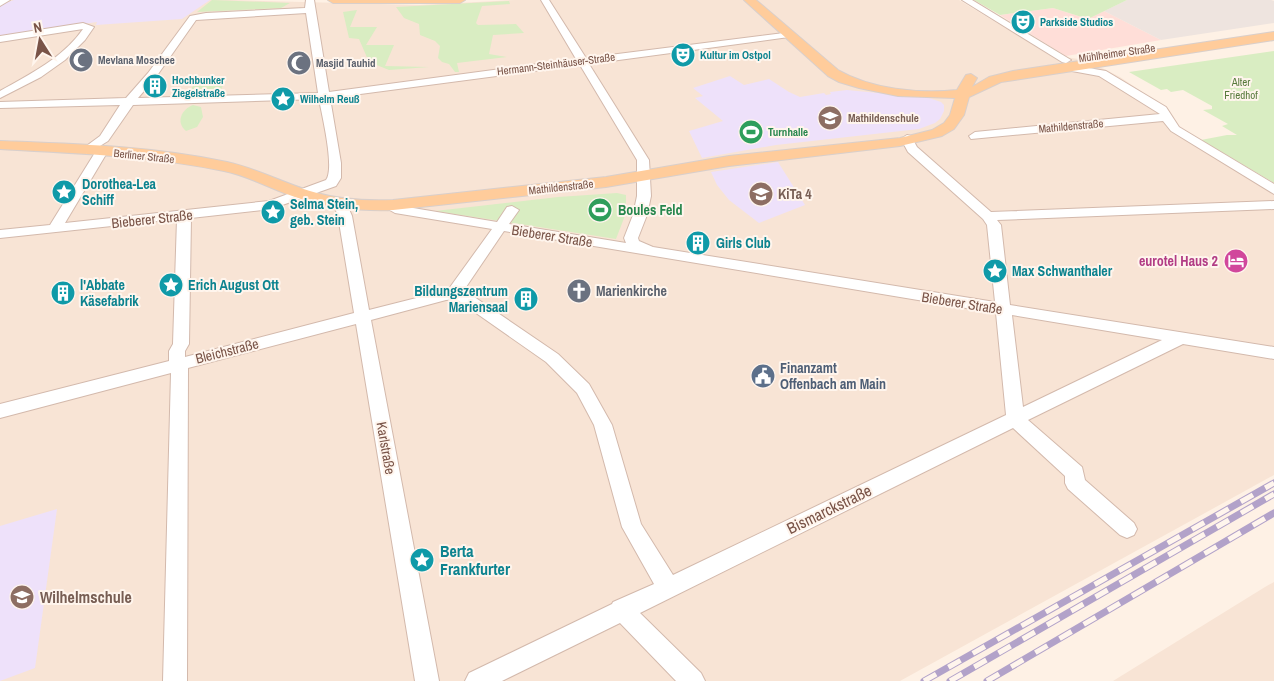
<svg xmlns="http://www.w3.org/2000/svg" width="1274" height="681" font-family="'Archivo Narrow',sans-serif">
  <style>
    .residential { fill: #f8e4d5 }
    .commercial { fill: #ffded8 }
    .industrial { fill: #eee4df }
    .education { fill: #eee1fa }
    .green { fill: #d9edc2 }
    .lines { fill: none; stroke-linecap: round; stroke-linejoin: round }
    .minor-casing { stroke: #d3b9ac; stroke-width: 2 }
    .major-casing { stroke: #d9cfcb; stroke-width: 2 }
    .minor { fill: #fff; fill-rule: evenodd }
    .major { fill: #ffcc9b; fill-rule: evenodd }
    .rail-casing { stroke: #b2a2c9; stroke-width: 7 }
    .rail { stroke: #fff5ed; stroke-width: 5; stroke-dasharray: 14; stroke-linecap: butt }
    .labels { text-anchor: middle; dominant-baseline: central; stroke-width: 4; stroke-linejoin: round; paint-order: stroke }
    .far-culture-label { font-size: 11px; font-weight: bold; fill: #0d838f; stroke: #fff5ed; text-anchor: start }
    .far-street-label { font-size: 11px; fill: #795347; stroke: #fff5ed }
    .far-worship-label { font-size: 11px; font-weight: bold; fill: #5b616d; stroke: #fff5ed; text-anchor: start }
    .far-park-label { font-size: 11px; fill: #577a3c; stroke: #fff5ed }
    .far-education-label { font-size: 11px; font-weight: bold; fill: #785e54; stroke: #fff5ed; text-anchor: start }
    .far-leisure-label { font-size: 11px; font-weight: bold; fill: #27864d; stroke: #fff5ed; text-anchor: start }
    .culture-label { font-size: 14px; font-weight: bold; fill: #0d838f; stroke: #fff5ed; text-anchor: start }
    .education-label { font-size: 14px; font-weight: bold; fill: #785e54; stroke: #fff5ed; text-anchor: start }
    .leisure-label { font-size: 14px; font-weight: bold; fill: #27864d; stroke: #fff5ed; text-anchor: start }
    .street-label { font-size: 14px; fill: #795347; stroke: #fff5ed }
    .hotel-label { font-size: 14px; font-weight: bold; fill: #b23c85; stroke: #fff5ed; text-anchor: end }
    .worship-label { font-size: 14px; font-weight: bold; fill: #5b616d; stroke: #fff5ed; text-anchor: start }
    .service-label { font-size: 14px; font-weight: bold; fill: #4e5e75; stroke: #fff5ed; text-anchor: start }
    .near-street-label { font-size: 16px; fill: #795347; stroke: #fff5ed }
    .near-culture-label { font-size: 16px; font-weight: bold; fill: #0d838f; stroke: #fff5ed; text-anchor: start }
    .near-education-label { font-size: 16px; font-weight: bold; fill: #785e54; stroke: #fff5ed; text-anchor: start }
  </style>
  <rect width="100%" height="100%" fill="#fef1e5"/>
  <g class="residential">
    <polygon points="0,0 229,0 419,5 515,0 959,0 1050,55 1086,60 1120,77 1166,108 1173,123 1274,187 1274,475 900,681 0,681"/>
    <polygon points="1274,582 1274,681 1113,681 1265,587"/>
  </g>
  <polygon class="commercial" points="1053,8 1088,19 1104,11 1161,40 1066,56 1000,15"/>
  <polygon class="industrial" points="1127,0 1271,0 1274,1 1274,23 1161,40 1104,11"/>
  <g class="education">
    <polygon points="14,0 210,0 182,19 96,25 97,22 0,36 0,5"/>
    <polygon points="730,76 744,85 769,79 789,92 800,97 824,93 826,95 831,94 830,92 847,90 929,98 941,102 944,105 944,111 940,119 935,123 919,129 776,145 702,158 689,131 723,121 695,98 703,96 693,88"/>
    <polygon points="778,162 805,205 759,223 729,200 717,185 711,172"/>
    <polygon points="57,509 35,668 0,681 0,526"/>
  </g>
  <g class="green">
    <polygon points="212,0 290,3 281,8 197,12"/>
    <polygon points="974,0 1127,0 1088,19 1053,8 1000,15"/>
    <polygon points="509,1 510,4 482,6 476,23 478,25 516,24 524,33 493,35 489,54 507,57 457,63 459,72 455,72 449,64 442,62 438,58 440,46 435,41 420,35 419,24 404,18 396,7"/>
    <polygon points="357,10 350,27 377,27 366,45 394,45 385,66 429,67 389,70 369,62 359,39 349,38 343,12"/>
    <polygon points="1274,51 1274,183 1201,140 1227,135 1237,135 1222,126 1228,124 1203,110 1212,109 1212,106 1183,90 1171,92 1167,89 1161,90 1129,72"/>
    <polygon points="225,77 224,83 218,96 184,97 199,79"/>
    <path d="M193,105L201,107L203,117L197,127L186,131C175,122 182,109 193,105Z"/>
    <polygon points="617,193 626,195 626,213 616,239 435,211 558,197"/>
  </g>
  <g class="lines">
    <defs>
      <g id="minor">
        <polygon points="0,0 10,0 0,6"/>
        <path d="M306,0H314L329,92L576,59L541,0H549L586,58L792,32V36L789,37L589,64L649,160L651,196L647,215L638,238L639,241L653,247L995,302L987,225L983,219L908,152L901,139L907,135L911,136L917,147L991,212L1274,201V209L997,220L1001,225L1010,305L1274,347V359L1183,344L1028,420L1082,467L1085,480L1134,523L1137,529L1134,535L1127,538L1120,535L1068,489L1065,483V476L1013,428L640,613L701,673L705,681H676L620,623L502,681H465L469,673L612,604L613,602L654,584L622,527L594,425L577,393L546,362L456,299L446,300L371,320L439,681H415L356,324L188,368L187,681H163L171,373L0,418V404L169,361V351L173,344L177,219L0,238V230L50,225L96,151L102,147L108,151L65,223L269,201L326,180C335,168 322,116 319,99L133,105L108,141L87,154L81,150L100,136L120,105L0,108V102L126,98L148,73L190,16L206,13L305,8ZM306,13L318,93L138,98L156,77L196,20ZM580,65L637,160V196L633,215L624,238L626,243L509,224L519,210L512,206L507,207L497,222L395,205L390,206L388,209L395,213L492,229L448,290L369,310L352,216L345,200H335L333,203L338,216L354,313L185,357V351L189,344L191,218L271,209L336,186L341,178V163L330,98ZM504,231L996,313L1006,415L673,575L641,524L612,425L589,384L558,354L464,290ZM1012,315L1162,340L1023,407Z"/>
        <polygon points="962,0 972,0 1071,60 1066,63 1062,62"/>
        <path d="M83,23L94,27L85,40L65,60L41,77L0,98V91C30,74 63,58 83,29L0,42V36Z"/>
        <polygon points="1065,64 1106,71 1166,107 1179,127 1274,184 1274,194 1171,131 1163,121 971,139 969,136 975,132 1160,114 1099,76 1061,69 1060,67"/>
      </g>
      <g id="major">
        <polygon points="328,0 465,0 460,3 333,3"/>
        <path d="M744,0H756L838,70C871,89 919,94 957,90L966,75L971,74L977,78L972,87L989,77L1013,71L1274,32V40L1001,82L969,97L964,115L954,129L942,136L900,146L729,166L606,187L393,210C360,211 327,208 295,197C271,189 249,176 224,171C150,156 75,153 0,149V141C76,144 153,146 227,162C259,169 287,185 317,193C342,200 368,201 393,200L606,177L729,156L900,138L932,130L944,123L950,115L955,98L898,96L859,88L839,82L828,76Z"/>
      </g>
    </defs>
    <use href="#minor" class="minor-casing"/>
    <use href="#major" class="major-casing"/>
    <use href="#minor" class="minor"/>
    <use href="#major" class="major"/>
    <defs>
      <g id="rail">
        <polyline points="924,681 1274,483"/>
        <polyline points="950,681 1274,494"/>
        <polyline points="987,681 1274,513"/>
      </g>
    </defs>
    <use href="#rail" class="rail-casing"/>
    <use href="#rail" class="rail"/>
  </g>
  <defs>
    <symbol id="theatre-disc" viewBox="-11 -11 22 22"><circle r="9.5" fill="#0f9aa8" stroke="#fff5ed"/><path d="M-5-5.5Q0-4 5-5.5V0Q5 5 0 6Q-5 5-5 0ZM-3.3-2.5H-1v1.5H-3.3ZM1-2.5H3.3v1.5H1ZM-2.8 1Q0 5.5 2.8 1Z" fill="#fff"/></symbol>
    <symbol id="mosque-disc" viewBox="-11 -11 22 22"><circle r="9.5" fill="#6b7280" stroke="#fff5ed"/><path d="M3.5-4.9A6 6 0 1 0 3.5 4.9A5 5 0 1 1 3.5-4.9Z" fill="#fff"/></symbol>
    <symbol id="building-disc" viewBox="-11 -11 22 22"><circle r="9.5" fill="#0f9aa8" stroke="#fff5ed"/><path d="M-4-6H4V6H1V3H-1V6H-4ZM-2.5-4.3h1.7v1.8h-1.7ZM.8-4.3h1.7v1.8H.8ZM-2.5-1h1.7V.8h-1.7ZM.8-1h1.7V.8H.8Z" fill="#fff"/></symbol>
    <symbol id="sight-disc" viewBox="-11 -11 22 22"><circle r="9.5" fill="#0f9aa8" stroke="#fff5ed"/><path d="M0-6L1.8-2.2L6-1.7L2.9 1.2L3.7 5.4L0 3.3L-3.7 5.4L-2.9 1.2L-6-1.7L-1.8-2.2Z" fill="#fff"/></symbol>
    <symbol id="school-disc" viewBox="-11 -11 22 22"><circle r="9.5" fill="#8d6e63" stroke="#fff5ed"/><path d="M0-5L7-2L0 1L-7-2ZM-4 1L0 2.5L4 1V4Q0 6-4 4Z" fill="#fff"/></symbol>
    <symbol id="stadium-disc" viewBox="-11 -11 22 22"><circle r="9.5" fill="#2e9e5b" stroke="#fff5ed"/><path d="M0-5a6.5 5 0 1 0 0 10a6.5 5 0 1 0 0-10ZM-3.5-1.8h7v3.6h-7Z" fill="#fff"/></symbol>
    <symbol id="hotel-disc" viewBox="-11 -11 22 22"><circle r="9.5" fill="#d1479c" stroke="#fff5ed"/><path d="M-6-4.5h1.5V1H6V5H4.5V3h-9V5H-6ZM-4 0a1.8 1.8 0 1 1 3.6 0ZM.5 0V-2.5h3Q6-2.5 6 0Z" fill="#fff"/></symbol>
    <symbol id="church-disc" viewBox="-11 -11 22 22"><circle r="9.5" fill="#6b7280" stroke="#fff5ed"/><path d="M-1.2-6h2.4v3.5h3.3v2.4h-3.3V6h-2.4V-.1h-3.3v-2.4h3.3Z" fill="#fff"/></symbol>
    <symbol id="civic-disc" viewBox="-11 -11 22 22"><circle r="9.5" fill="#5c6f8a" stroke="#fff5ed"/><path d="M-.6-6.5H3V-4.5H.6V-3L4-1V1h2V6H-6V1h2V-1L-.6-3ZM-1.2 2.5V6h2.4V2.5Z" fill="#fff"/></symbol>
  </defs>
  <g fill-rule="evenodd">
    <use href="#theatre-disc" x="1009" y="8" width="28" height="28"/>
    <use href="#theatre-disc" x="669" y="41" width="28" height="28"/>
    <use href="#mosque-disc" x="67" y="46" width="28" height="28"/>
    <use href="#mosque-disc" x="285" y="49" width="28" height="28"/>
    <use href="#building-disc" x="141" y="72" width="28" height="28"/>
    <use href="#sight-disc" x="269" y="85" width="28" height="28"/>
    <use href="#school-disc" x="816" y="104" width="28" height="28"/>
    <use href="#stadium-disc" x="737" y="118" width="28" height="28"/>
    <use href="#sight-disc" x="50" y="178" width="28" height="28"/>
    <use href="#school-disc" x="747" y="180" width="28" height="28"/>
    <use href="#stadium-disc" x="586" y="196" width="28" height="28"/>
    <use href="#sight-disc" x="259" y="198" width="28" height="28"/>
    <use href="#building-disc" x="684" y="229" width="28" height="28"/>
    <use href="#hotel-disc" x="1222" y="247" width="28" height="28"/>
    <use href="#sight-disc" x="981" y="257" width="28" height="28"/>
    <use href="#sight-disc" x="157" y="271" width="28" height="28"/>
    <use href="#church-disc" x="565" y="277" width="28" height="28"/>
    <use href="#building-disc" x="49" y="279" width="28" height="28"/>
    <use href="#building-disc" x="512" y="285" width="28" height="28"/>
    <use href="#civic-disc" x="749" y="362" width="28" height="28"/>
    <use href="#sight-disc" x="408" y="546" width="28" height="28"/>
    <use href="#school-disc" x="8" y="583" width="28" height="28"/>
  </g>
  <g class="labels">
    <g class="far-culture-label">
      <text x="1040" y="22">Parkside Studios</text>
      <text x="700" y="55">Kultur im Ostpol</text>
      <text x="172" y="80">Hochbunker<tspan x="172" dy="13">Ziegelstraße</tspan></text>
      <text x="300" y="99">Wilhelm Reuß</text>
    </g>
    <g class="far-street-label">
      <text transform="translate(1117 53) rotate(-8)">Mühlheimer Straße</text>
      <text transform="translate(556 64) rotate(-7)">Hermann-Steinhäuser-Straße</text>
      <text transform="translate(1071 126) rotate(-5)">Mathildenstraße</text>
      <text transform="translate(144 156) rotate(6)">Berliner Straße</text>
      <text transform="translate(561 187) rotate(-6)">Mathildenstraße</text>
    </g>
    <g class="far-worship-label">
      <text x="98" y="60">Mevlana Moschee</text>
      <text x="316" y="63">Masjid Tauhid</text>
    </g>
    <g class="far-park-label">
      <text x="1241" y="82">Alter<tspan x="1241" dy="13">Friedhof</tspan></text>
    </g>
    <g class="far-education-label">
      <text x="848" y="118">Mathildenschule</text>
    </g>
    <g class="far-leisure-label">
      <text x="768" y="132">Turnhalle</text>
    </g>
    <g class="culture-label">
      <text x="82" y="184">Dorothea-Lea<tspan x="82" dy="16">Schiff</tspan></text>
      <text x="290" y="204">Selma Stein,<tspan x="290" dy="16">geb. Stein</tspan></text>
      <text x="716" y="243">Girls Club</text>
      <text x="1012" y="271">Max Schwanthaler</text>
      <text x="80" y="285">l'Abbate<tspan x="80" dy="16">Käsefabrik</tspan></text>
      <text x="188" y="285">Erich August Ott</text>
      <text x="508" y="291" text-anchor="end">Bildungszentrum<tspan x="508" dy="16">Mariensaal</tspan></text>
    </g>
    <g class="education-label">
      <text x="778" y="194">KiTa 4</text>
    </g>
    <g class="leisure-label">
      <text x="618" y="210">Boules Feld</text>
    </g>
    <g class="street-label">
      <text transform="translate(152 219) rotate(-6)">Bieberer Straße</text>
      <text transform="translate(552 236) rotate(9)">Bieberer Straße</text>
      <text transform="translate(962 303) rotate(9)">Bieberer Straße</text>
      <text transform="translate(227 351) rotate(-14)">Bleichstraße</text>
      <text transform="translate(386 448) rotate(80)">Karlstraße</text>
    </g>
    <g class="hotel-label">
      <text x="1218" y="261">eurotel Haus 2</text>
    </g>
    <g class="worship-label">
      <text x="596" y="291">Marienkirche</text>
    </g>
    <g class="service-label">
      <text x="780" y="368">Finanzamt<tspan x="780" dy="16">Offenbach am Main</tspan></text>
    </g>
    <g class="near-street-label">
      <text transform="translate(829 509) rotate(-26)">Bismarckstraße</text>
    </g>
    <g class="near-culture-label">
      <text x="440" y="551">Berta<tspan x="440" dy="18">Frankfurter</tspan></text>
    </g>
    <g class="near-education-label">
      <text x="40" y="597">Wilhelmschule</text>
    </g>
  </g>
  <g transform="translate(40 40) rotate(349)" stroke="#fff5ed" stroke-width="4" paint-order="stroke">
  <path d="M0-4L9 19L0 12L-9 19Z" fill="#795347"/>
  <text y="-8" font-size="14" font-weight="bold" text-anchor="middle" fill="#795347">N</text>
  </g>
</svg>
